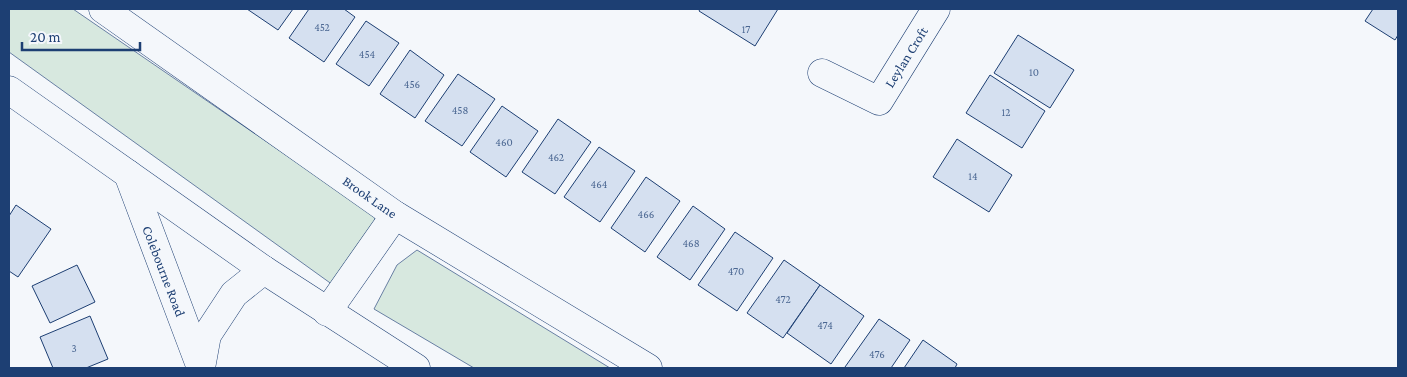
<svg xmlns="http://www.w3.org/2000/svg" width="1407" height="377" font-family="'Crimson Pro',serif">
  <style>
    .green { fill: #d7e8df; stroke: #687fa3 }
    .building { fill: #d5e0f0; stroke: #1d3f73 }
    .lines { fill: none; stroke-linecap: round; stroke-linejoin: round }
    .street-casing { stroke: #1d3f73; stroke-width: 29 }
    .primary-casing { stroke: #1d3f73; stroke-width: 29 }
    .street { stroke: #f4f7fb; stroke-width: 28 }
    .primary { stroke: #f4f7fb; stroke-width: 28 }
    .labels { text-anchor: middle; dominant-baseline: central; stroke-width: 4; stroke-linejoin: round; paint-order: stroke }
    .number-label { font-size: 11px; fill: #4b6792 }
    .street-label { font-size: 14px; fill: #1d3f73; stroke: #f4f7fb }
  </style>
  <rect width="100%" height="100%" fill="#f4f7fb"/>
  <g class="green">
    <polygon points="9,9 73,9 375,216 374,226 333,285 9,52"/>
    <polygon points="417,250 610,368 474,368 374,309 397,265"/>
  </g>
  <g class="building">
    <polygon points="247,9 293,9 278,30"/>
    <polygon points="309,9 344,9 355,17 324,62 289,38"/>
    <polygon points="700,9 778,9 755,46 699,11"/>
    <polygon points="1373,9 1398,9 1398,35 1395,40 1365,21"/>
    <polygon points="366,21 399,43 369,86 336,64"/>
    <polygon points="1018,35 1074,70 1050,108 994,73"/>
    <polygon points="410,50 444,75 415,118 380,94"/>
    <polygon points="458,74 495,99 462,146 425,121"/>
    <polygon points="990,75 1045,111 1022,148 966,113"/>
    <polygon points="502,106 538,131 506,177 470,152"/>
    <polygon points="558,119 591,142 555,194 522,172"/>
    <polygon points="957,139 1012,175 989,212 933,177"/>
    <polygon points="599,147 635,171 600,222 564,197"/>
    <polygon points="646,177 680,201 645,252 611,228"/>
    <polygon points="16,205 51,229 18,277 9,271 9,216"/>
    <polygon points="693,206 725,229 690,280 657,257"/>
    <polygon points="735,232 773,258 737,311 698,285"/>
    <polygon points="784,260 820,285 783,338 747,313"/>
    <polygon points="77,265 95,302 50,323 32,286"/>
    <polygon points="820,285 864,316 831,364 787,333"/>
    <polygon points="90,316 108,359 86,368 53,368 40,337"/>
    <polygon points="879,319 910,340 891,368 846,368 845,367"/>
    <polygon points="923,340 957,364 955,368 904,368"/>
  </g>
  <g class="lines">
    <defs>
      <g id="street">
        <polyline points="822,73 879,101 936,9"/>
        <polyline points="128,174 201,368"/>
        <polyline points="201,368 207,335 234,294 264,270"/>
      </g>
      <g id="primary">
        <polyline points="103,9 395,215 648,368"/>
        <polyline points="9,90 264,270 416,368"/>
        <polyline points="327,312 395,215"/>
      </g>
    </defs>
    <use href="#street" class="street-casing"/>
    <use href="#primary" class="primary-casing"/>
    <use href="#street" class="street"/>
    <use href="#primary" class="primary"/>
  </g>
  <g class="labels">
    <g class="number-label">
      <text x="322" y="27">452</text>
      <text x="746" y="29">17</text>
      <text x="367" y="54">454</text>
      <text x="1034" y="72">10</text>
      <text x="412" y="84">456</text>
      <text x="460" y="110">458</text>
      <text x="1006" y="112">12</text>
      <text x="504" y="142">460</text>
      <text x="556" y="157">462</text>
      <text x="973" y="176">14</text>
      <text x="599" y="184">464</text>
      <text x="646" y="214">466</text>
      <text x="691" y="243">468</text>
      <text x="736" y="271">470</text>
      <text x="783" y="299">472</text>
      <text x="825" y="325">474</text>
      <text x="74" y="348">3</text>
      <text x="877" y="354">476</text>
    </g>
    <g class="street-label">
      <text transform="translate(906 57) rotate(-58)">Leylan Croft</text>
      <text transform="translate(370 197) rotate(35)">Brook Lane</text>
      <text transform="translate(164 271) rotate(69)">Colebourne Road</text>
    </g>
  </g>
  <rect width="1407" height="377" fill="none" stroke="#1d3f73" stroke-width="20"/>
  <path d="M22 42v8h118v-8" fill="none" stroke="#1d3f73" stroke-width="2.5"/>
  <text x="30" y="42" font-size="15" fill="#1d3f73" stroke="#f4f7fb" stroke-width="4" paint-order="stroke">20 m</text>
</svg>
